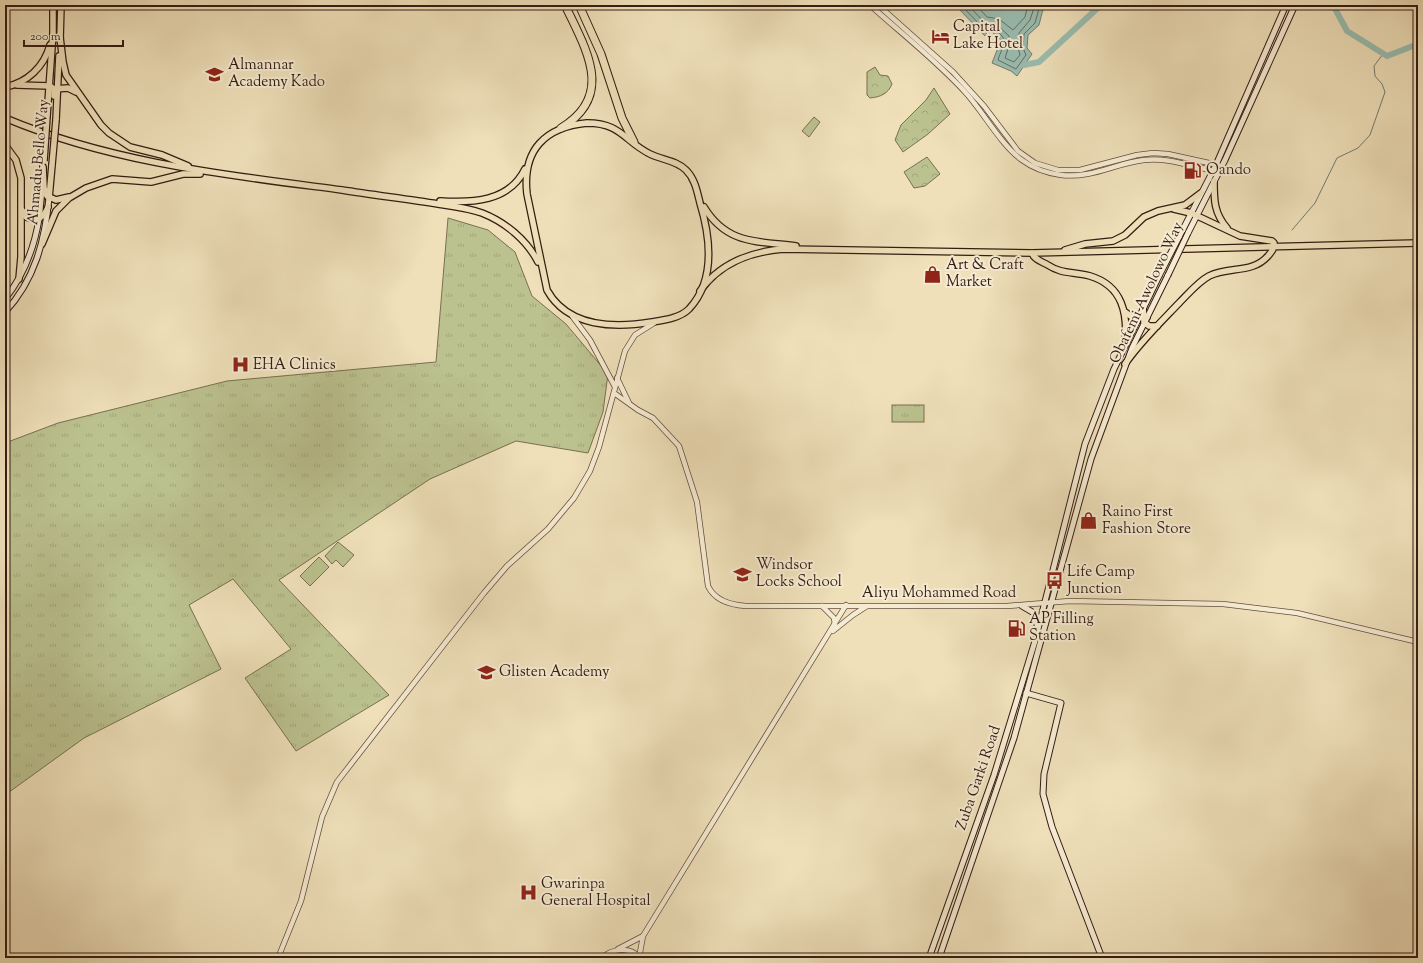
<svg xmlns="http://www.w3.org/2000/svg" width="1423" height="963" font-family="'Sorts Mill Goudy',serif">
  <style>
    .grass { fill: url(#grass-tufts); stroke: #786f51 }
    .park { fill: url(#park-crowns); stroke: #786f51 }
    .garden { fill: #bbc28f; stroke: #786f51 }
    .water { fill: #9abdb0; stroke: #727d71 }
    .lines { fill: none; stroke-linecap: round; stroke-linejoin: round }
    .shore { stroke: #686c62; stroke-width: 1 }
    .stream { stroke: #727d71; stroke-width: 1 }
    .river { stroke: #9abdb0; stroke-width: 6 }
    .tertiary-casing { stroke: #644d3d; stroke-width: 6 }
    .secondary-casing { stroke: #351c13; stroke-width: 7 }
    .primary-casing { stroke: #351c13; stroke-width: 8 }
    .motorway-casing { stroke: #351c13; stroke-width: 9 }
    .tertiary { stroke: #f5ebd2; stroke-width: 4.5 }
    .secondary { stroke: #f5ebd2; stroke-width: 5 }
    .primary { stroke: #efe0ba; stroke-width: 5.5 }
    .motorway { stroke: #efe0ba; stroke-width: 7 }
    .secondary-bridge-casing { stroke: #351c13; stroke-width: 7; stroke-linecap: butt }
    .primary-bridge-casing { stroke: #351c13; stroke-width: 8; stroke-linecap: butt }
    .secondary-bridge { stroke: #f5ebd2; stroke-width: 5 }
    .primary-bridge { stroke: #efe0ba; stroke-width: 5.5 }
    .labels { text-anchor: middle; dominant-baseline: central; stroke-width: 4; stroke-linejoin: round; paint-order: stroke }
    .poi-label { font-size: 15px; fill: #351c13; stroke: #f5ebd2; text-anchor: start }
    .street-label { font-size: 15px; fill: #351c13; stroke: #f5ebd2 }
  </style>
  <defs>
    <pattern id="grass-tufts" width="24" height="20" patternUnits="userSpaceOnUse"><rect width="24" height="20" fill="#bbc28f"/><path d="M3 7l-1-3M5 7V3M7 7l1-3M15 17l-1-3M17 17v-4M19 17l1-3" fill="none" stroke="#a1a67a"/></pattern>
    <pattern id="park-crowns" width="20" height="18" patternUnits="userSpaceOnUse"><rect width="20" height="18" fill="#bbc28f"/><path d="M2 6a3 3 0 1 1 6 0M12 15a3 3 0 1 1 6 0" fill="none" stroke="#a1a67a"/></pattern>
  </defs>
  <rect width="100%" height="100%" fill="#efe0ba"/>
  <filter id="stains"><feTurbulence type="fractalNoise" baseFrequency=".005" numOctaves="4"/><feColorMatrix values="0 0 0 0 .2 0 0 0 0 .09 0 0 0 0 .02 0 0 0 .5 -.17"/></filter>
  <radialGradient id="worn" r=".72"><stop offset=".6" stop-color="#630" stop-opacity="0"/><stop offset="1" stop-color="#630" stop-opacity=".3"/></radialGradient>
  <g class="grass">
    <polygon points="448,218 488,230 515,252 532,296 566,324 608,374 603,412 588,453 516,441 430,479 279,580 389,695 296,751 245,678 291,649 233,579 189,605 221,669 84,738 5,795 5,443 58,423 227,381 436,362"/>
    <rect x="892" y="405" width="32" height="17"/>
  </g>
  <g class="park">
    <path d="M875,67L880,75L888,76L892,84C888,94 880,97 870,98L867,95V72Z"/>
    <polygon points="934,88 950,114 928,134 903,152 895,140 901,125 926,100"/>
    <polygon points="927,157 940,174 925,186 914,188 904,172"/>
  </g>
  <g class="garden">
    <polygon points="814,117 820,122 809,137 802,131"/>
    <polygon points="338,542 354,555 343,567 336,560 332,564 325,556"/>
    <polygon points="319,557 329,567 310,586 300,576"/>
  </g>
  <polygon class="water" points="955,5 1044,5 1039,25 1028,35 1027,48 1032,54 1017,76 1011,71 992,63 1001,40 992,32 987,32 985,36"/>
  <g class="lines">
    <g class="shore">
      <path d="M961,5L983,28H993C1011,41 1003,43 998,60L1016,69L1026,55L1023,48L1024,34L1035,23L1040,5"/>
      <polyline points="968,5 985,23 996,24 1009,36 1010,43 1005,58 1014,62 1020,55 1018,48 1019,33 1030,20 1035,5"/>
      <polyline points="976,5 987,17 999,19 1013,30 1025,17 1028,5"/>
    </g>
    <polyline class="stream" points="1292,230 1315,203 1337,158 1358,148 1370,135 1385,92 1382,84 1375,76 1374,66 1383,54"/>
    <g class="river">
      <polyline points="1333,5 1347,31 1387,56 1418,44"/>
      <polyline points="1024,65 1039,62 1101,5"/>
    </g>
    <defs>
      <g id="tertiary">
        <path d="M870,5C902,34 937,61 966,93C984,113 1001,145 1022,160C1034,169 1047,173 1061,175C1091,179 1116,163 1144,160C1169,157 1192,167 1216,171"/>
        <polyline points="878,5 953,72 984,106 1018,151 1035,163 1058,170 1080,170 1137,155 1153,153 1168,154 1218,165"/>
        <polyline points="572,316 590,340 615,387"/>
        <polyline points="617,378 629,403"/>
        <path d="M614,393L638,410L653,418L679,446L697,502L708,586C715,601 731,605 746,606H1007L1070,601L1223,604L1297,613L1418,642"/>
        <polyline points="822,606 834,618 835,625"/>
        <polyline points="833,631 853,615 867,606"/>
        <polyline points="618,949 643,936"/>
        <polyline points="278,958 301,901 322,817 337,782 484,593 507,566 548,529 574,498 590,471 599,447 625,351 635,335 654,323"/>
        <path d="M602,958C611,949 630,946 639,957"/>
        <polyline points="639,958 643,936 846,605"/>
      </g>
      <g id="secondary">
        <polyline points="1188,233 1225,160 1295,5"/>
        <polyline points="1179,237 1216,165 1286,5"/>
        <path d="M5,299C24,275 34,249 39,219"/>
        <path d="M5,312C35,280 45,240 49,198"/>
        <polyline points="1022,606 1034,613 1037,625"/>
        <polyline points="1026,693 1061,703 1044,774 1043,794 1052,827 1102,958"/>
        <polyline points="929,958 994,775 1035,641 1085,444 1114,369 1159,276"/>
        <polyline points="939,958 1014,738 1091,459 1132,348 1168,275"/>
      </g>
      <g id="primary">
        <polyline points="60,37 63,62 66,75 101,125 109,133 130,147 162,155 188,166"/>
        <polyline points="60,40 61,5"/>
        <polyline points="17,85 50,86 54,89 54,96"/>
        <path d="M5,87C27,83 44,67 50,45"/>
        <polyline points="54,89 68,88 76,92"/>
        <polyline points="47,116 53,33 53,5"/>
        <path d="M5,118C112,163 227,175 342,190C374,195 406,199 438,204C452,206 468,208 482,213C505,222 527,240 538,262"/>
        <polyline points="56,120 59,56"/>
        <path d="M587,123C621,123 624,141 650,154C662,160 676,160 686,170C695,179 697,191 700,203C710,236 716,280 689,309C680,318 665,320 652,322C616,328 568,328 547,290L527,194C522,150 545,127 587,123Z"/>
        <polyline points="5,145 16,160 21,178 21,257 19,279"/>
        <polyline points="43,167 44,188 47,196 56,200 69,197"/>
        <path d="M1214,181C1214,200 1214,213 1227,228"/>
        <polyline points="49,198 52,165"/>
        <path d="M440,201C472,203 509,202 525,169"/>
        <path d="M704,207C727,245 758,241 796,246"/>
        <path d="M22,210L26,217C38,221 44,218 48,207"/>
        <polyline points="39,219 42,187"/>
        <polyline points="42,244 56,211 69,198 86,188 112,179 151,182 183,174 200,174"/>
        <polyline points="1065,250 1085,244 1113,241 1125,235 1144,217 1158,211 1185,205 1201,193"/>
        <path d="M1032,253C1034,259 1040,261 1046,264C1063,275 1072,271 1090,276C1123,286 1128,314 1125,344"/>
        <path d="M700,291C720,263 749,252 783,249L1032,253L1418,243"/>
        <polyline points="1143,307 1144,322 1149,326 1157,326"/>
        <polyline points="1125,312 1132,317 1147,317"/>
        <path d="M1125,364C1141,341 1161,322 1180,302C1189,293 1198,282 1209,276C1229,266 1252,274 1268,256C1272,251 1274,249 1274,243L1272,241L1240,236L1191,213L1174,209"/>
      </g>
      <g id="motorway">
        <polyline points="579,5 601,54 622,118 634,142"/>
        <path d="M561,128C616,95 585,48 565,5"/>
      </g>
    </defs>
    <use href="#tertiary" class="tertiary-casing"/>
    <use href="#secondary" class="secondary-casing"/>
    <use href="#primary" class="primary-casing"/>
    <use href="#motorway" class="motorway-casing"/>
    <use href="#tertiary" class="tertiary"/>
    <use href="#secondary" class="secondary"/>
    <use href="#primary" class="primary"/>
    <use href="#motorway" class="motorway"/>
    <defs>
      <g id="secondary-bridge">
        <polyline points="1168,275 1188,233"/>
        <polyline points="1159,276 1179,237"/>
      </g>
      <g id="primary-bridge">
        <polyline points="44,161 47,116"/>
        <polyline points="52,165 56,120"/>
      </g>
    </defs>
    <use href="#secondary-bridge" class="secondary-bridge-casing"/>
    <use href="#primary-bridge" class="primary-bridge-casing"/>
    <use href="#secondary-bridge" class="secondary-bridge"/>
    <use href="#primary-bridge" class="primary-bridge"/>
  </g>
  <defs>
    <symbol id="hotel-bare" viewBox="-9 -9 18 18"><path d="M-6-4.5h1.5V1H6V5H4.5V3h-9V5H-6ZM-4 0a1.8 1.8 0 1 1 3.6 0ZM.5 0V-2.5h3Q6-2.5 6 0Z" fill="#8f2418" stroke="#f5ebd2" stroke-width="2.5" paint-order="stroke"/></symbol>
    <symbol id="school-bare" viewBox="-9 -9 18 18"><path d="M0-5L7-2L0 1L-7-2ZM-4 1L0 2.5L4 1V4Q0 6-4 4Z" fill="#8f2418" stroke="#f5ebd2" stroke-width="2.5" paint-order="stroke"/></symbol>
    <symbol id="fuel-bare" viewBox="-9 -9 18 18"><path d="M-5.5-6h7V0h2V4h1.3V-2.5L3-4.5l.8-.8L6-3V5H2.5V1h-1V6h-7ZM-4.2-4.7v3.2H.2V-4.7Z" fill="#8f2418" stroke="#f5ebd2" stroke-width="2.5" paint-order="stroke"/></symbol>
    <symbol id="shop-bare" viewBox="-9 -9 18 18"><path d="M-5-2.5h2.3a2.7 3.5 0 0 1 5.4 0H5L5.5 6h-11ZM-1.5-2.5h3a1.5 2.3 0 0 0-3 0Z" fill="#8f2418" stroke="#f5ebd2" stroke-width="2.5" paint-order="stroke"/></symbol>
    <symbol id="hospital-bare" viewBox="-9 -9 18 18"><path d="M-5-5h3v3.5h4V-5h3V5h-3V1.5h-4V5h-3Z" fill="#8f2418" stroke="#f5ebd2" stroke-width="2.5" paint-order="stroke"/></symbol>
    <symbol id="bus-bare" viewBox="-9 -9 18 18"><path d="M-5-6H5V4H4V6H2V4H-2V6H-4V4H-5ZM-3.5-4V0h7V-4ZM-3.5 1.2v1.5H-2V1.2ZM2 1.2v1.5H3.5V1.2Z" fill="#8f2418" stroke="#f5ebd2" stroke-width="2.5" paint-order="stroke"/></symbol>
  </defs>
  <g fill-rule="evenodd">
    <use href="#hotel-bare" x="928" y="24" width="25" height="25"/>
    <use href="#school-bare" x="202" y="62" width="25" height="25"/>
    <use href="#fuel-bare" x="1180" y="158" width="25" height="25"/>
    <use href="#shop-bare" x="920" y="262" width="25" height="25"/>
    <use href="#hospital-bare" x="228" y="352" width="25" height="25"/>
    <use href="#shop-bare" x="1076" y="508" width="25" height="25"/>
    <use href="#school-bare" x="730" y="562" width="25" height="25"/>
    <use href="#bus-bare" x="1042" y="568" width="25" height="25"/>
    <use href="#fuel-bare" x="1004" y="616" width="25" height="25"/>
    <use href="#school-bare" x="474" y="660" width="25" height="25"/>
    <use href="#hospital-bare" x="516" y="880" width="25" height="25"/>
  </g>
  <g class="labels">
    <g class="poi-label">
      <text x="953" y="27">Capital<tspan x="953" dy="17">Lake Hotel</tspan></text>
      <text x="228" y="65">Almannar<tspan x="228" dy="17">Academy Kado</tspan></text>
      <text x="1206" y="170">Oando</text>
      <text x="946" y="265">Art &amp; Craft<tspan x="946" dy="17">Market</tspan></text>
      <text x="253" y="365">EHA Clinics</text>
      <text x="1102" y="512">Raino First<tspan x="1102" dy="17">Fashion Store</tspan></text>
      <text x="756" y="565">Windsor<tspan x="756" dy="17">Locks School</tspan></text>
      <text x="1067" y="572">Life Camp<tspan x="1067" dy="17">Junction</tspan></text>
      <text x="1029" y="619">AP Filling<tspan x="1029" dy="17">Station</tspan></text>
      <text x="499" y="672">Glisten Academy</text>
      <text x="541" y="884">Gwarinpa<tspan x="541" dy="17">General Hospital</tspan></text>
    </g>
    <g class="street-label">
      <text transform="translate(39 162) rotate(-85)">Ahmadu Bello Way</text>
      <text transform="translate(1147 293) rotate(-65)">Obafemi Awolowo Way</text>
      <text x="939" y="593">Aliyu Mohammed Road</text>
      <text transform="translate(979 778) rotate(-71)">Zuba Garki Road</text>
    </g>
  </g>
  <rect width="1423" height="963" fill="none" stroke="#efe0ba" stroke-width="20"/>
  <rect x="6" y="6" width="1411" height="951" fill="none" stroke="#351c13" stroke-width="2"/>
  <rect x="10" y="10" width="1403" height="943" fill="none" stroke="#351c13"/>
  <path d="M24 40v6h99v-6" fill="none" stroke="#351c13" stroke-width="2"/>
  <text x="30" y="40" font-size="12" fill="#351c13" stroke="#f5ebd2" stroke-width="3" paint-order="stroke">200 m</text>
  <rect width="100%" height="100%" filter="url(#stains)"/>
  <rect width="100%" height="100%" fill="url(#worn)"/>
</svg>
